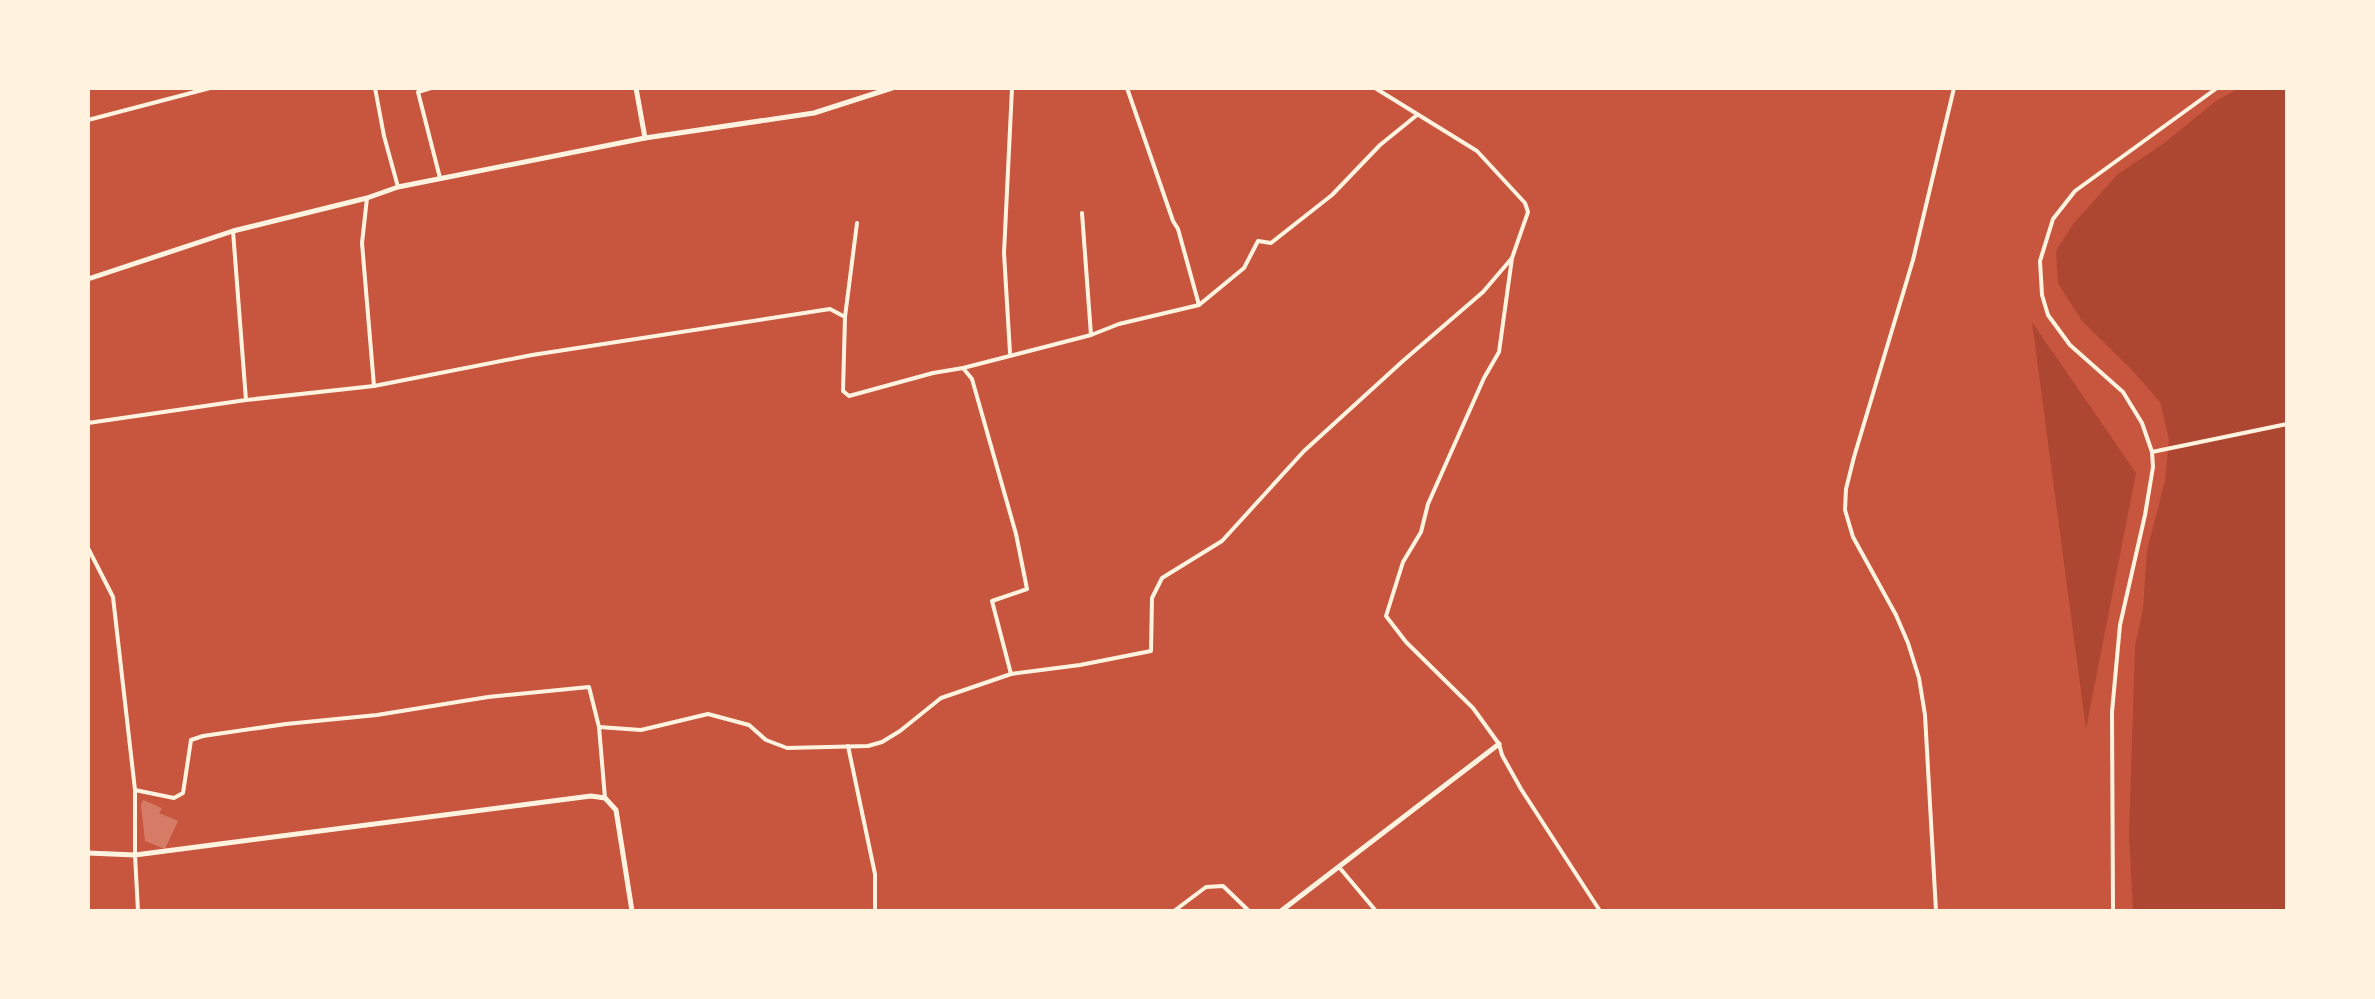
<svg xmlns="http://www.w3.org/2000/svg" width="2375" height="999" font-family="'Public Sans',sans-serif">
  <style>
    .green { fill: #ae4732 }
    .building { fill: #d67c66 }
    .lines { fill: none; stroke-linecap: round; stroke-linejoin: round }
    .minor { stroke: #fff3e0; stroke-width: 4 }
    .tertiary { stroke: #fff3e0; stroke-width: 5 }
  </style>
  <rect width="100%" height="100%" fill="#c8553d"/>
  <g class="green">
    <polygon points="2240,88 2287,88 2287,911 2133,911 2129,834 2135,646 2143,609 2147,550 2165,481 2169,440 2160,402 2131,369 2082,321 2058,283 2056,251 2073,224 2118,174 2163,144 2216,101"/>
    <polygon points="2032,322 2136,473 2086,729"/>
  </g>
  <polygon class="building" points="143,800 162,808 159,813 178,821 165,849 145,841 141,805"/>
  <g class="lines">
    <g class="minor">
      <polyline points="375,88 384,136 398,187"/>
      <polyline points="431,88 418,92 440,178"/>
      <polyline points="1127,88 1173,221 1178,229 1199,305"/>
      <polyline points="1375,88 1477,151 1525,203 1528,212 1512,258 1499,352 1484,378 1428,504 1421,532 1403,562 1386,616 1406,642 1473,708 1499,744 1502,755 1521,789 1600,911"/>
      <polyline points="88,120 210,88"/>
      <polyline points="367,198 362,243 374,386"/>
      <polyline points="1082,213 1091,335"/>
      <polyline points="857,223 845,317 843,391 849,396 933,373 963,368 972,379 1016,534 1027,589 992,601 1011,674"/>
      <polyline points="233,231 246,400"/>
      <polyline points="1010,353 1004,253 1012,88"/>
      <polyline points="963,368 1091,335 1119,324 1199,305 1244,268 1258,241 1271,243 1332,195 1380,145 1417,115"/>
      <polyline points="88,423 246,400 374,386 532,355 830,309 845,317"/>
      <polyline points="2152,452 2287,424"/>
      <polyline points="88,548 113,597 135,790 135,855 138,911"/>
      <polyline points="599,727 605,798"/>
      <polyline points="848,746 875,874 875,911"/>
      <polyline points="135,790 174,798 183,793 191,740 203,736 286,724 377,715 488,697 589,687 599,727 641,730 708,714 749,725 766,740 787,748 868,746 882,742 900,731 941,698 1011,674 1080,665 1151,651 1152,598 1162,578 1222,541 1304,451 1404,360 1483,292 1512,258"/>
      <polyline points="1339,867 1376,911"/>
      <polyline points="1174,911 1206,887 1223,886 1249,911"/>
      <polyline points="1936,911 1925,715 1919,678 1908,643 1896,615 1853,537 1845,510 1846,489 1854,457 1913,260 1954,88"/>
      <polyline points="2113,911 2112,712 2120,625 2145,515 2153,467 2152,452 2142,423 2123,392 2070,345 2048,315 2042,295 2040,261 2053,219 2075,191 2217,88"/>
    </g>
    <g class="tertiary">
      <polyline points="636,88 645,138"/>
      <polyline points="88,279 233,231 367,198 398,187 645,138 814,113 892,88"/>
      <polyline points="88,853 135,855 591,796 605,798 616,810 632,911"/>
      <polyline points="1281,911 1499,744"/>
    </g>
  </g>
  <rect width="2375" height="999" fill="none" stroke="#fff3e0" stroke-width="180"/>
</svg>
